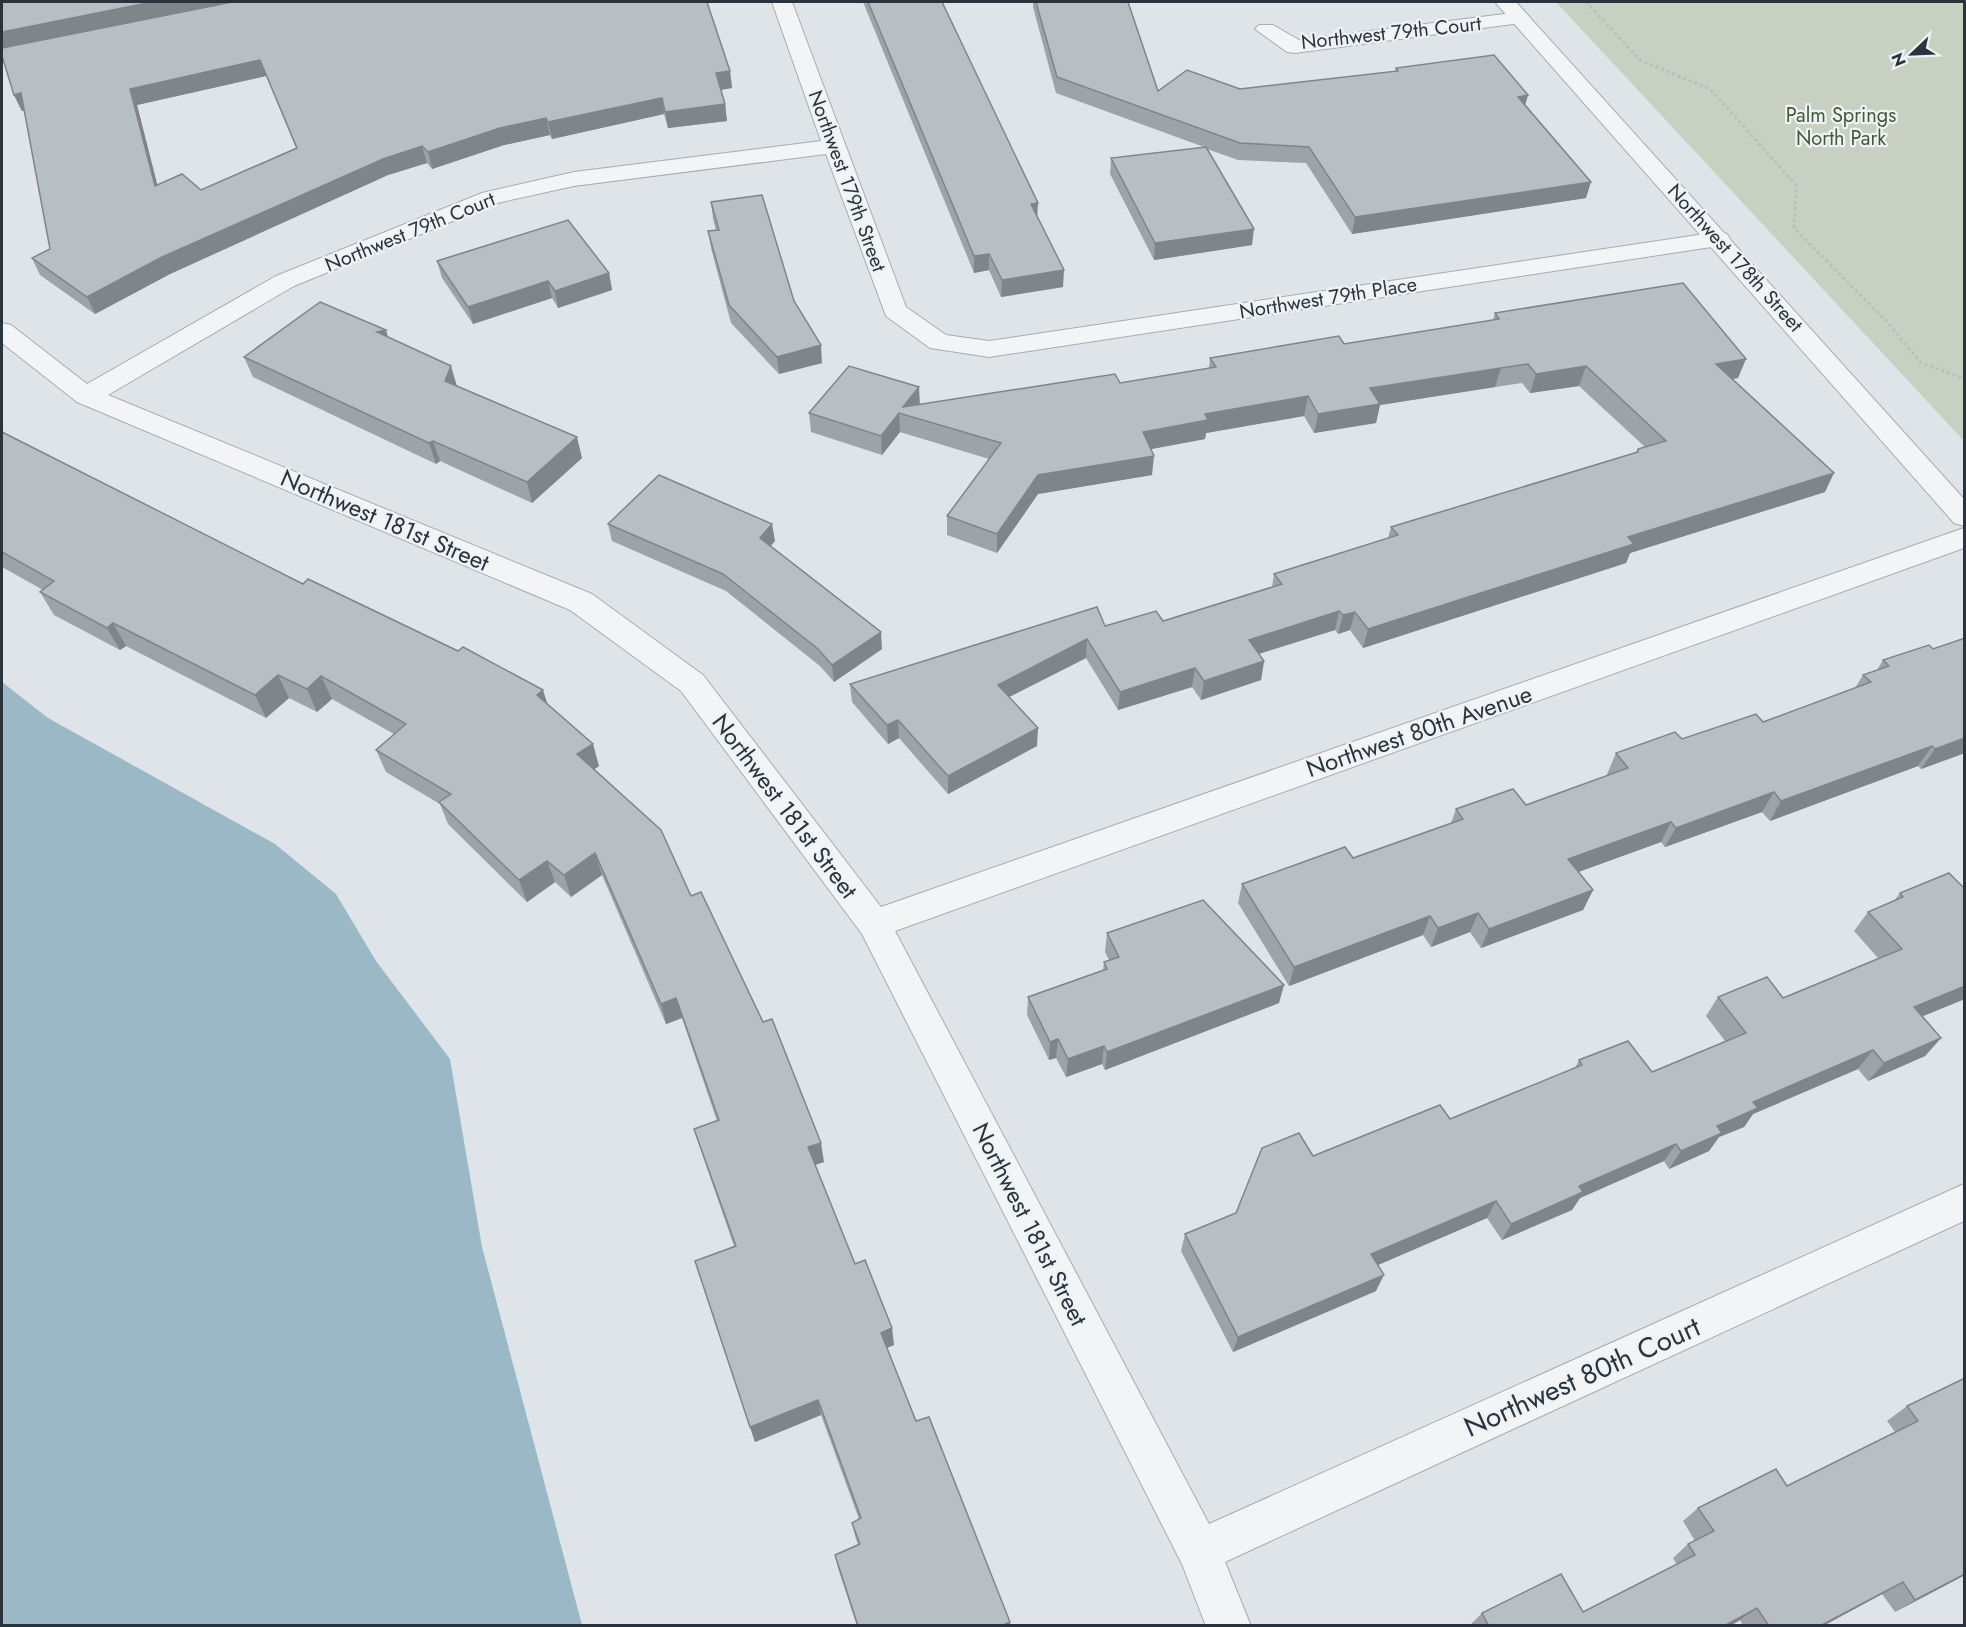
<svg xmlns="http://www.w3.org/2000/svg" width="1966" height="1627" font-family="Jost,sans-serif">
  <style>
    .green { fill: #c8d1c1 }
    .water { fill: #9bb8c7 }
    .lines { fill: none; stroke-linecap: round; stroke-linejoin: round }
    .minor-casing { stroke: #a5acb2; stroke-width: 2 }
    .tertiary-casing { stroke: #a5acb2; stroke-width: 2 }
    .path { stroke: #babec2; stroke-width: 3; stroke-dasharray: 3 3; stroke-linecap: butt }
    .minor { fill: #f2f4f6; fill-rule: evenodd }
    .tertiary { fill: #f2f4f6; fill-rule: evenodd }
    .wall { fill: #9da3a9; fill-rule: evenodd }
    .shaded-wall { fill: #808589 }
    .building { fill: #b7bec4; stroke: #808589; stroke-width: 1.5; fill-rule: evenodd }
    .labels { text-anchor: middle; dominant-baseline: central; stroke-width: 4.5; stroke-linejoin: round; paint-order: stroke }
    .far-street-label { font-size: 20px; fill: #29343e; stroke: #eff3f5 }
    .far-park-label { font-size: 20px; fill: #435937; stroke: #eff3f5 }
    .street-label { font-size: 24px; fill: #29343e; stroke: #eff3f5 }
    .near-street-label { font-size: 28px; fill: #29343e; stroke: #eff3f5 }
  </style>
  <rect width="100%" height="100%" fill="#dfe4e8"/>
  <polygon class="green" points="1556,2 1964,2 1964,441"/>
  <polygon class="water" points="2,682 48,718 275,844 336,894 376,961 450,1059 482,1247 582,1625 2,1625"/>
  <g class="lines">
    <defs>
      <g id="minor">
        <polygon points="772,2 792,2 906,307 946,335 989,341 1718,232 1727,234 1730,239 1727,244 1718,246 989,357 930,348 886,316 826,154 574,186 497,203 294,286 108,395 592,594 703,675 881,907 1964,528 1964,548 895,931 1209,1524 1964,1184 1964,1221 1225,1562 1251,1626 1206,1626 1182,1564 862,934 681,691 570,610 77,402 2,343 2,323 11,325 87,384 276,276 482,193 574,172 821,141"/>
        <polygon points="1520,12 1527,14 1530,18 1527,22 1295,53 1287,52 1255,29 1259,25 1273,25 1299,40"/>
      </g>
      <polygon id="tertiary" points="1495,2 1516,2 1964,499 1964,526 1954,523"/>
    </defs>
    <use href="#minor" class="minor-casing"/>
    <use href="#tertiary" class="tertiary-casing"/>
    <polyline class="path" points="1586,2 1640,60 1710,89 1796,185 1794,228 1889,324 1920,362 1964,379"/>
    <use href="#minor" class="minor"/>
    <use href="#tertiary" class="tertiary"/>
  </g>
  <g class="wall">
    <polygon points="863,2 942,2 1038,217 1063,287 1001,297 989,270 974,273"/>
    <polygon points="1033,2 1128,2 1158,91 1240,89 1395,71 1396,68 1528,95 1525,105 1586,198 1352,234 1306,163 1238,160 1207,149 1252,245 1154,260 1110,174 1111,158 1204,147 1056,93 1033,7"/>
    <path d="M2,56L730,71L732,88L721,90L725,104L727,121L668,128L664,114L552,139L550,135L504,145L432,169L427,163L388,175L170,274L95,314L40,275L32,258L50,249L24,111H22L14,95ZM266,76L296,148L201,190L157,185L137,105Z"/>
    <polygon points="711,202 794,301 822,363 779,374 731,323 711,248 708,231 716,230 713,219"/>
    <polygon points="437,261 609,273 612,290 558,308 552,298 473,324 442,278"/>
    <polygon points="1495,313 1738,378 1732,379 1825,492 1630,553 1626,563 1363,648 1350,630 1338,634 1335,630 1259,654 1264,661 1261,680 1201,700 1192,687 1118,710 1086,658 1009,697 1037,746 948,794 899,738 888,744 852,702 850,684 1105,626 1163,621 1272,587 1274,574 1388,538 1391,527 1636,452 1638,449 1645,447 1579,386 1530,393 1522,383 1495,387 1380,405 1376,423 1314,433 1304,416 1206,433 1205,439 1151,449 1152,475 1038,494 997,553 947,535 947,516 989,459 900,432 882,455 811,432 809,413 919,405 1120,383 1209,368 1210,358 1344,344 1493,320"/>
    <polygon points="388,337 457,386 582,458 532,503 440,461 436,464 253,377 244,357"/>
    <polygon points="2,432 303,584 547,703 599,766 594,769 691,896 824,1162 815,1165 855,1264 894,1345 887,1348 916,1421 1010,1622 1010,1626 857,1626 838,1568 835,1555 858,1545 855,1536 852,1523 859,1519 821,1415 755,1442 695,1261 734,1246 700,1148 694,1129 717,1121 682,1018 666,1024 602,875 571,897 555,882 527,902 448,824 440,804 386,772 376,750 394,734 332,699 317,712 289,698 266,718 126,646 120,650 54,615 40,592 43,590 2,567"/>
    <polygon points="608,524 775,541 770,546 882,649 834,682 820,666 726,591 612,541"/>
    <polygon points="1965,638 1965,753 1921,769 1918,766 1770,821 1762,812 1665,847 1661,842 1578,872 1593,890 1583,910 1481,948 1470,932 1431,947 1423,935 1289,986 1238,903 1242,884 1353,858 1451,823 1456,809 1526,805 1608,776 1607,774 1616,753 1763,722 1855,688 1863,675 1877,670 1883,660 1933,649"/>
    <polygon points="1949,873 1923,1016 1941,1038 1925,1056 1868,1081 1858,1069 1753,1114 1744,1127 1719,1137 1709,1151 1669,1169 1664,1161 1580,1198 1572,1210 1502,1240 1487,1218 1378,1265 1376,1291 1233,1352 1181,1251 1185,1234 1236,1213 1313,1156 1450,1119 1575,1068 1579,1060 1652,1072 1725,1041 1706,1016 1718,997 1783,998 1878,958 1854,931 1868,912 1894,901 1900,893"/>
    <polygon points="1107,933 1279,1003 1105,1070 1102,1064 1066,1077 1056,1058 1049,1060 1027,1015 1028,997 1103,970 1104,962 1109,960 1105,952"/>
    <polygon points="1965,1378 1965,1575 1895,1612 1882,1594 1823,1626 1743,1626 1740,1620 1730,1626 1470,1625 1482,1613 1583,1612 1677,1565 1673,1558 1688,1544 1695,1541 1683,1521 1698,1508 1787,1486 1895,1432 1887,1421 1907,1406"/>
  </g>
  <g class="shaded-wall">
    <polygon points="152,2 237,2 2,48 2,32"/>
    <polygon points="260,60 266,76 137,105 162,203 155,186 130,89"/>
    <polygon points="730,71 732,88 718,90 716,73"/>
    <polygon points="21,93 29,110 22,111 14,95"/>
    <polygon points="1528,95 1523,112 1518,97"/>
    <polygon points="662,98 664,114 552,139 548,122"/>
    <polygon points="725,104 727,121 668,128 665,112"/>
    <polygon points="546,118 550,135 504,145 432,169 428,152 500,128"/>
    <polygon points="422,146 427,163 388,175 170,274 95,314 87,297 162,257 383,159"/>
    <polygon points="1591,182 1586,198 1352,234 1355,217"/>
    <polygon points="1038,203 1037,219 1031,204"/>
    <polygon points="1254,229 1252,245 1154,260 1155,243"/>
    <polygon points="989,254 989,270 974,273 974,256"/>
    <polygon points="1064,270 1063,287 1001,297 1002,280"/>
    <polygon points="609,273 612,290 558,308 555,291"/>
    <polygon points="548,281 552,298 473,324 468,307"/>
    <polygon points="386,330 392,350 377,332"/>
    <polygon points="821,345 822,363 779,374 777,357"/>
    <polygon points="1746,359 1738,378 1708,383 1716,364"/>
    <polygon points="451,366 457,386 445,381"/>
    <polygon points="1586,366 1579,386 1530,393 1536,374"/>
    <polygon points="1501,368 1495,387 1380,405 1376,423 1314,433 1318,414 1370,388"/>
    <polygon points="919,387 920,406 903,407"/>
    <polygon points="1308,396 1304,416 1206,433 1205,439 1141,451 1143,432 1205,414"/>
    <polygon points="899,413 900,432 882,455 881,436"/>
    <polygon points="577,437 582,458 532,503 527,482"/>
    <polygon points="433,441 440,461 436,464 429,443"/>
    <polygon points="1154,456 1152,475 1038,494 997,553 997,534 1038,475"/>
    <polygon points="1834,473 1825,492 1630,553 1626,563 1363,648 1368,629 1628,537"/>
    <polygon points="772,524 775,541 762,556 760,538"/>
    <polygon points="1339,611 1335,630 1245,658 1249,640"/>
    <polygon points="1355,612 1350,630 1338,634 1343,615"/>
    <polygon points="113,623 126,646 120,650 107,628"/>
    <polygon points="881,632 882,649 834,682 832,665"/>
    <polygon points="1087,639 1086,658 997,703 998,685"/>
    <polygon points="1264,661 1261,680 1201,700 1204,681"/>
    <polygon points="1195,668 1192,687 1118,710 1120,692"/>
    <polygon points="278,675 289,698 266,718 255,695"/>
    <polygon points="321,676 332,699 317,712 307,689"/>
    <polygon points="543,690 550,712 537,695"/>
    <polygon points="898,720 899,738 888,744 887,725"/>
    <polygon points="1038,728 1037,746 948,794 948,776"/>
    <polygon points="1965,738 1965,753 1921,769 1935,749"/>
    <polygon points="593,744 599,766 583,777 577,754"/>
    <polygon points="1932,746 1918,766 1770,821 1781,801"/>
    <polygon points="1774,792 1762,812 1665,847 1676,828"/>
    <polygon points="1671,822 1661,842 1559,879 1568,859"/>
    <polygon points="595,853 602,875 571,897 564,875"/>
    <polygon points="547,861 555,882 527,902 519,880"/>
    <polygon points="1593,890 1583,910 1481,948 1489,929"/>
    <polygon points="1478,913 1470,932 1431,947 1438,928"/>
    <polygon points="1430,916 1423,935 1289,986 1294,967"/>
    <polygon points="1284,985 1279,1003 1105,1070 1107,1052"/>
    <polygon points="1965,986 1965,999 1899,1026 1914,1007"/>
    <polygon points="676,998 682,1018 666,1024 661,1004"/>
    <polygon points="1941,1038 1925,1056 1868,1081 1884,1063"/>
    <polygon points="1058,1039 1056,1058 1049,1060 1050,1042"/>
    <polygon points="1104,1046 1102,1064 1066,1077 1068,1059"/>
    <polygon points="1873,1050 1858,1069 1753,1114 1744,1127 1719,1137 1709,1151 1669,1169 1681,1151 1753,1102"/>
    <polygon points="821,1143 824,1162 812,1166 808,1147"/>
    <polygon points="1676,1144 1664,1161 1580,1198 1572,1210 1502,1240 1511,1224 1579,1186"/>
    <polygon points="1496,1201 1487,1218 1364,1271 1371,1254"/>
    <polygon points="1384,1275 1376,1291 1233,1352 1238,1337"/>
    <polygon points="892,1328 894,1345 883,1349 881,1333"/>
    <polygon points="818,1400 821,1415 755,1442 750,1427"/>
    <polygon points="1965,1574 1965,1575 1895,1612 1915,1600"/>
    <polygon points="1903,1582 1882,1594 1823,1626 1820,1626"/>
    <polygon points="1757,1608 1740,1620 1730,1626 1724,1626"/>
    <polygon points="1010,1622 1010,1626 1001,1626"/>
  </g>
  <g class="building">
    <polygon points="2,2 152,2 2,32"/>
    <path d="M232,2H707L730,71L716,73L725,104L665,112L662,98L548,122L546,118L500,128L428,152L422,146L383,159L162,257L87,297L32,258L50,249L21,93L14,95L2,56V48ZM260,60L297,148L201,190L182,174L155,186L130,89Z"/>
    <polygon points="868,2 942,2 1038,203 1031,204 1064,270 1002,280 989,254 974,256"/>
    <polygon points="1036,2 1128,2 1158,91 1187,70 1240,89 1398,71 1396,68 1494,55 1528,95 1518,97 1591,182 1355,217 1309,147 1240,143 1057,77"/>
    <polygon points="1206,147 1254,229 1155,243 1111,158"/>
    <polygon points="762,195 794,301 821,345 777,357 729,305 708,231 719,230 711,202"/>
    <polygon points="568,220 609,273 555,291 548,281 468,307 437,261"/>
    <polygon points="1683,283 1746,359 1716,364 1834,473 1628,537 1634,544 1368,629 1355,612 1343,615 1339,611 1249,640 1264,661 1204,681 1195,668 1120,692 1087,639 998,685 1038,728 948,776 898,720 887,725 850,684 1097,607 1105,626 1156,611 1163,621 1282,584 1274,574 1398,535 1391,527 1638,452 1638,449 1666,441 1586,366 1536,374 1528,364 1501,368 1370,388 1380,404 1318,414 1308,396 1205,414 1208,420 1143,432 1154,456 1038,475 997,534 947,516 1001,443 899,413 881,436 809,413 849,366 919,387 903,407 1115,374 1120,383 1216,367 1210,358 1339,336 1344,344 1499,319 1495,313"/>
    <polygon points="320,302 386,330 377,332 451,366 445,381 577,437 527,482 433,441 429,443 244,357"/>
    <polygon points="2,432 303,584 308,579 458,651 463,647 543,690 537,695 593,744 577,754 661,830 691,896 701,892 763,1022 772,1019 821,1143 808,1147 855,1264 865,1260 892,1328 881,1333 916,1421 929,1417 1010,1622 1001,1626 858,1626 835,1555 860,1544 852,1523 861,1518 818,1400 750,1427 695,1261 736,1246 694,1129 719,1120 676,998 661,1004 595,853 564,875 547,861 519,880 439,802 451,794 376,750 406,724 321,676 307,689 278,675 255,695 113,623 107,628 40,592 54,581 2,552"/>
    <polygon points="659,475 772,524 760,538 881,632 832,665 818,649 723,574 608,524"/>
    <polygon points="1965,638 1965,738 1935,749 1932,746 1781,801 1774,792 1676,828 1671,822 1568,859 1593,890 1489,929 1478,913 1438,928 1430,916 1294,967 1242,884 1345,847 1353,858 1463,819 1456,809 1513,789 1526,805 1628,768 1616,753 1675,732 1682,739 1756,714 1763,722 1871,682 1863,675 1889,666 1883,660 1929,645 1933,649"/>
    <polygon points="1949,873 1965,889 1965,986 1914,1007 1941,1038 1884,1063 1873,1050 1753,1102 1758,1108 1717,1126 1722,1133 1681,1151 1676,1144 1579,1186 1583,1192 1511,1224 1496,1201 1371,1254 1384,1275 1238,1337 1185,1234 1236,1213 1262,1148 1299,1133 1313,1156 1440,1105 1450,1119 1582,1065 1579,1060 1628,1041 1652,1072 1746,1033 1718,997 1767,977 1783,998 1902,949 1868,912 1903,897 1900,893"/>
    <polygon points="1203,900 1284,985 1107,1052 1104,1046 1068,1059 1058,1039 1050,1042 1028,997 1107,969 1104,962 1119,957 1107,933"/>
    <polygon points="1965,1378 1965,1574 1915,1600 1903,1582 1820,1626 1769,1626 1757,1608 1724,1626 1489,1626 1482,1613 1561,1574 1583,1612 1695,1555 1688,1544 1714,1531 1698,1508 1776,1469 1787,1486 1918,1421 1907,1406"/>
  </g>
  <g class="labels">
    <g class="far-street-label">
      <text transform="translate(1391 33) rotate(-6)">Northwest 79th Court</text>
      <text transform="translate(847 181) rotate(70)">Northwest 179th Street</text>
      <text transform="translate(410 232) rotate(-22)">Northwest 79th Court</text>
      <text transform="translate(1735 258) rotate(48)">Northwest 178th Street</text>
      <text transform="translate(1328 298) rotate(-9)">Northwest 79th Place</text>
    </g>
    <g class="far-park-label">
      <text x="1841" y="115">Palm Springs<tspan x="1841" dy="23">North Park</tspan></text>
    </g>
    <g class="street-label">
      <text transform="translate(385 520) rotate(23)">Northwest 181st Street</text>
      <text transform="translate(1419 731) rotate(-19)">Northwest 80th Avenue</text>
      <text transform="translate(785 806) rotate(53)">Northwest 181st Street</text>
      <text transform="translate(1030 1224) rotate(63)">Northwest 181st Street</text>
    </g>
    <g class="near-street-label">
      <text transform="translate(1582 1377) rotate(-24)">Northwest 80th Court</text>
    </g>
  </g>
  <rect width="1966" height="1627" fill="none" stroke="#29343e" stroke-width="6"/>
  <g transform="translate(1912 54) rotate(247)" stroke="#eff3f5" stroke-width="4.5" paint-order="stroke">
  <path d="M0-4.5L10 22L0 15L-10 22Z" fill="#29343e"/>
  <text y="-9" font-size="16" font-weight="bold" text-anchor="middle" fill="#29343e">N</text>
  </g>
</svg>
